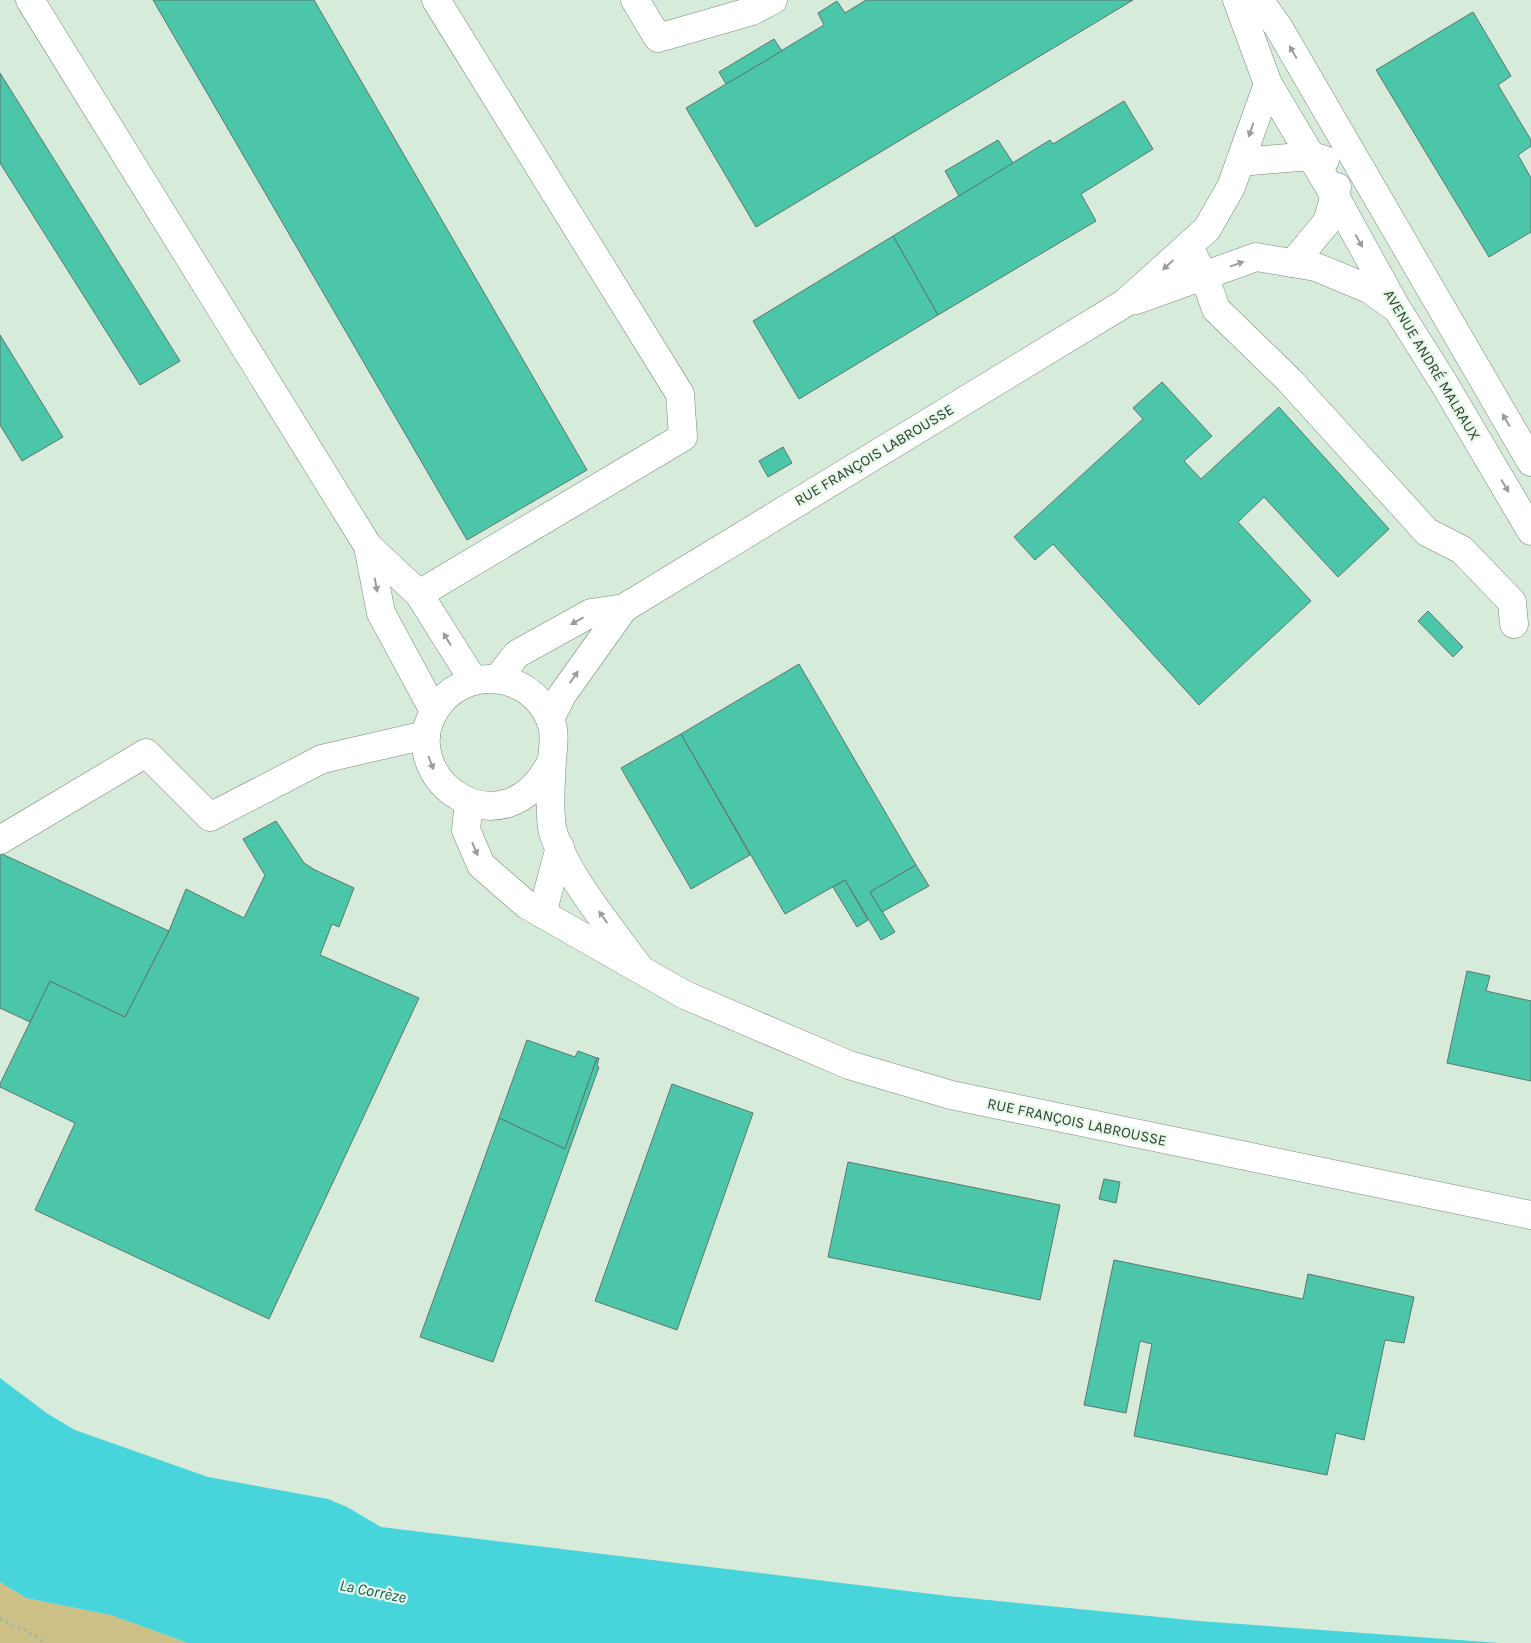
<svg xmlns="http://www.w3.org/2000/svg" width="1531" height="1643" font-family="Karla,sans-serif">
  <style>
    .green { fill: #cdc087 }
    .water { fill: #47d4db }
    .building { fill: #4bc6a8; stroke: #5d766e }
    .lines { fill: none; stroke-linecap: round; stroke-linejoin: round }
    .minor-casing { stroke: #788a7a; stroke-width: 29 }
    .path { stroke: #a5b5a7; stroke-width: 3; stroke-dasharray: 2.5 4; stroke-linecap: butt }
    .minor { stroke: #fff; stroke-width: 28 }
    .oneway { fill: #9a9e9a }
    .labels { text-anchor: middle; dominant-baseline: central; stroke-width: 4.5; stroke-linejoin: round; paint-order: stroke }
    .street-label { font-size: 15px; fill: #353d36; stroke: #e5f9e7 }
    .water-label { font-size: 16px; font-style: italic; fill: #195457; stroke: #e5f9e7 }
  </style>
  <rect width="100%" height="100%" fill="#d7ebda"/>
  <polygon class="green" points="0,1582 26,1598 111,1615 188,1643 0,1643"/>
  <polygon class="water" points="0,1378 48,1414 75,1430 208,1477 328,1499 347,1507 381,1527 948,1596 1199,1621 1500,1643 188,1643 111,1615 26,1598 0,1582"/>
  <g class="building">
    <polygon points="153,0 314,0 587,470 467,540"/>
    <polygon points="866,0 1133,0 756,227 686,108 824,25 818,13 837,1 845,13"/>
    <polygon points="1473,12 1511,76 1498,85 1531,140 1531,146 1518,155 1531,178 1531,232 1489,257 1376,70"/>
    <polygon points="774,39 782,51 726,84 719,72"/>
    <polygon points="0,73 180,361 140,385 0,163"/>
    <polygon points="1124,101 1153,149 1081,194 1096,221 938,315 893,236 1050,140 1053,144"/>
    <polygon points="998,140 1013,163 959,196 945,171"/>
    <polygon points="893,236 938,315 799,399 753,321"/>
    <polygon points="0,335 63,437 22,461 0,425"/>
    <polygon points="1162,382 1212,436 1184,461 1201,479 1279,407 1389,529 1338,577 1264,497 1238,522 1311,601 1199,705 1053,544 1035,560 1014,537 1143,419 1133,408"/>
    <polygon points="783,447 792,463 768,477 759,461"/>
    <polygon points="1428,611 1463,647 1453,657 1418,621"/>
    <polygon points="799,664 916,865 870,892 895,932 881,940 845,880 785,914 681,734"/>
    <polygon points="681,734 750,855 691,889 621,768"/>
    <polygon points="276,821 304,863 315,870 354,888 339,927 332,924 320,955 419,998 269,1319 35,1210 75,1123 0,1087 0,1084 50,981 125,1017 169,931 186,889 244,918 265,875 243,839"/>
    <polygon points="0,853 169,931 125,1017 50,981 30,1022 0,1008"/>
    <polygon points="916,865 929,886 882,912 870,892"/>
    <polygon points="845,880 868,920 857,927 833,887"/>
    <polygon points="1467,971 1490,976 1486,991 1531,1001 1531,1081 1447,1063"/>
    <polygon points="527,1040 575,1057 578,1051 597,1058 565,1149 499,1118"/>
    <polygon points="597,1058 599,1058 597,1066 599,1067 493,1362 420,1337 499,1118 565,1149"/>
    <polygon points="672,1084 753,1113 677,1330 595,1301"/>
    <polygon points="848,1162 1060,1205 1040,1300 828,1257"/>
    <polygon points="1104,1179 1120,1182 1116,1203 1099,1199"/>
    <polygon points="1114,1260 1303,1299 1308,1274 1414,1297 1404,1343 1385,1340 1364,1440 1336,1433 1327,1475 1134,1436 1152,1344 1140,1341 1126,1413 1084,1405"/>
  </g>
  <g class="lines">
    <defs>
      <g id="minor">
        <polyline points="30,0 368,546"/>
        <polyline points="635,0 658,38 752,11 773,0"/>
        <polyline points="1237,0 1268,84 1336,198 1396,307 1445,385 1531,531"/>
        <polyline points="1259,0 1279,28 1531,462"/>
        <polyline points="1240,162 1311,156 1325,160"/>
        <polyline points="1188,246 1204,275 1216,309 1289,380 1427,532 1462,550 1512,602 1514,624"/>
        <polyline points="1293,263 1327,222 1337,187"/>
        <polyline points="1136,300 1256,257 1316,267 1369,289 1393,306"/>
        <polyline points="419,594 683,437 680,394 436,0"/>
        <polyline points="498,678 517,654 591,613 624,608"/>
        <polyline points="434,711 381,613 368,546 419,594 473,680"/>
        <polyline points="550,719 562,695 624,608 1125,303 1207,229 1231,187 1268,84"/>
        <path d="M552,760C505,858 393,778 435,710C463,665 529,670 550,719C556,733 553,746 552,760C551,776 549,818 553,832C567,877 610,927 638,966"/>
        <polyline points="469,802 466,830 481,865 527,905 685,995 849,1065 951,1095 1531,1215"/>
        <polyline points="0,840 146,753 210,817 322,759 426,735"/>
        <polyline points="542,914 560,847"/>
      </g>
    </defs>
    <use href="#minor" class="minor-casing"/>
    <polyline class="path" points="0,1619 27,1631 46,1643"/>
    <use href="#minor" class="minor"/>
  </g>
  <defs><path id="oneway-solid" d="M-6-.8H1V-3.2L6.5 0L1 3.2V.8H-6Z" transform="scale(1.25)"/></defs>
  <g class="oneway">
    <use href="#oneway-solid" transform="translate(1293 52) rotate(-120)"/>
    <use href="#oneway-solid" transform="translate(1251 130) rotate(109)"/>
    <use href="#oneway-solid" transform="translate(1359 241) rotate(61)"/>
    <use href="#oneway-solid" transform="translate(1237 264) rotate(-20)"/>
    <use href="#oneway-solid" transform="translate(1168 265) rotate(138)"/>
    <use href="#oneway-solid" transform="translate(1506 420) rotate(-120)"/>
    <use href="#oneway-solid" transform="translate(1505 486) rotate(60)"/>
    <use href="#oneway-solid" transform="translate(376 585) rotate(79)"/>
    <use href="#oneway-solid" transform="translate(577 621) rotate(151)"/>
    <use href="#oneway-solid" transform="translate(447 639) rotate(-122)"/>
    <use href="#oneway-solid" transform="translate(574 677) rotate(-55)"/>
    <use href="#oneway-solid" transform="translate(431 763) rotate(69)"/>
    <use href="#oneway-solid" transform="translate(475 849) rotate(67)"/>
    <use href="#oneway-solid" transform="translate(603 917) rotate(-125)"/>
  </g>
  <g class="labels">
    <g class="street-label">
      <text transform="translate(1432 365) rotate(59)">AVENUE ANDRÉ MALRAUX</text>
      <text transform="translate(874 455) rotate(-31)">RUE FRANÇOIS LABROUSSE</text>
      <text transform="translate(1077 1122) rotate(12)">RUE FRANÇOIS LABROUSSE</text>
    </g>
    <g class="water-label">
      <text transform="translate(373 1591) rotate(11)">La Corrèze</text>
    </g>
  </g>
</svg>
